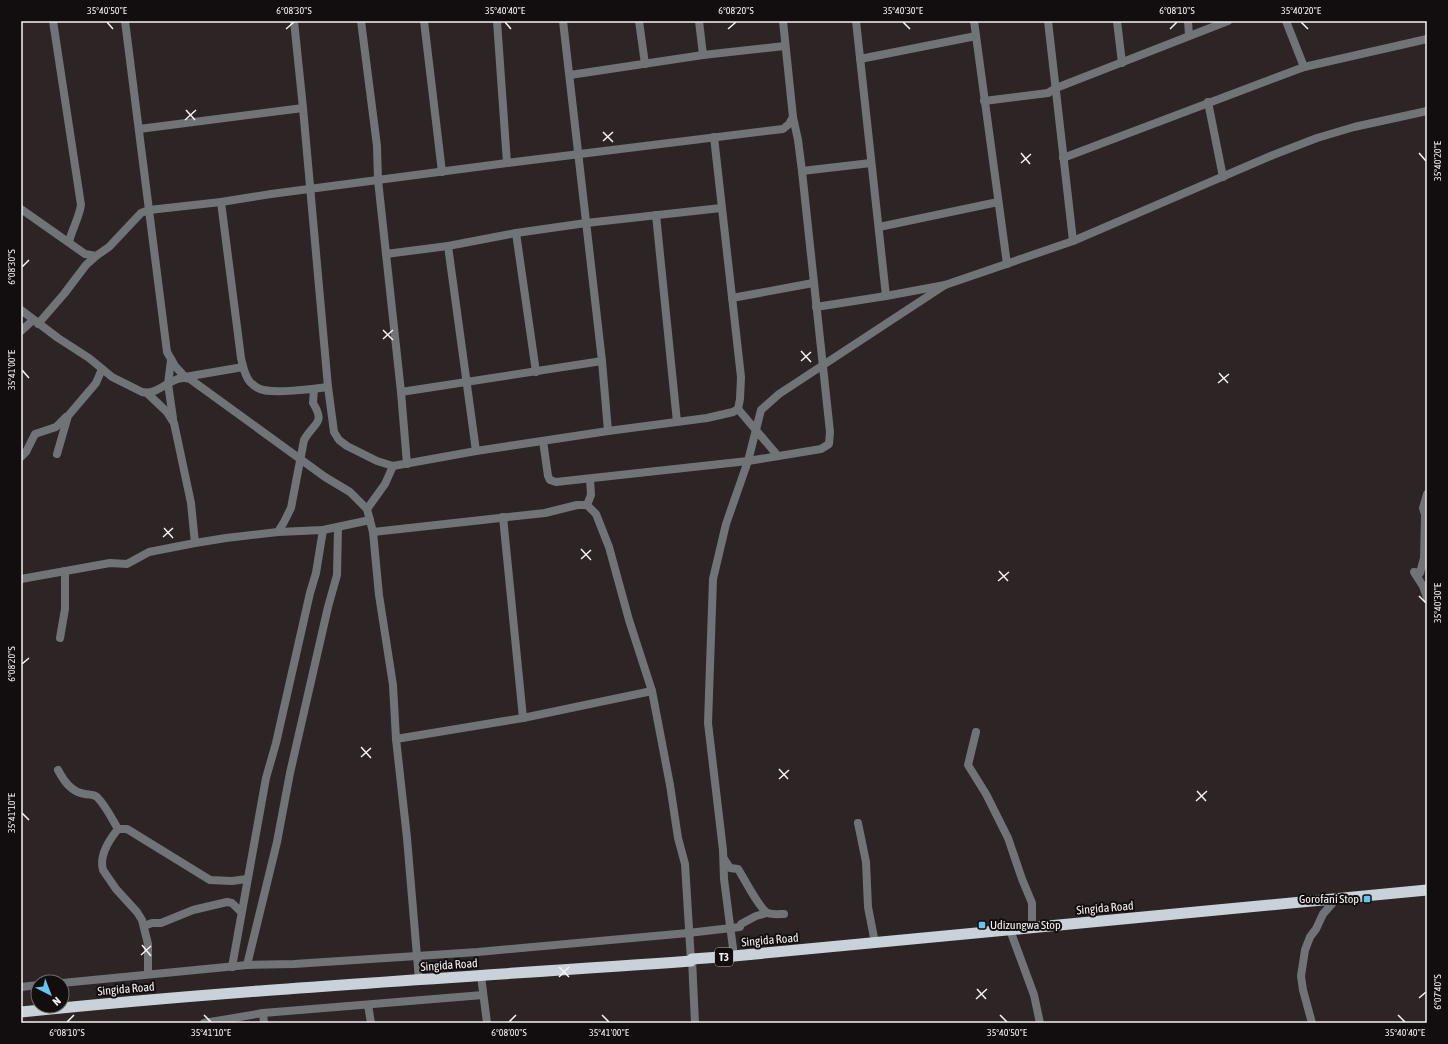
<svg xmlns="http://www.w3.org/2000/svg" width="1448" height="1044" font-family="'Asap Condensed',sans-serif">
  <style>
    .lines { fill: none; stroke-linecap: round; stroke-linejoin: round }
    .minor { stroke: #707477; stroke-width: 8 }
    .trunk { stroke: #c8d2d8; stroke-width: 11 }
    .ticks { fill: none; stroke: #f8f2f3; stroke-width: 1.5 }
    .poi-dot { fill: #66c4ef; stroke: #120e0f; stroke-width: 1.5 }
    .labels { text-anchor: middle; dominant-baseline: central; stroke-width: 4; stroke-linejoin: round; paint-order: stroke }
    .shield { fill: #120e0f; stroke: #b3aeaf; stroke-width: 1 }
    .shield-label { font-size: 11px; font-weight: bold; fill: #f8f2f3 }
    .poi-label { font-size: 12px; fill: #f8f2f3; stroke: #120e0f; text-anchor: end }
    .street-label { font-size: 12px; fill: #f8f2f3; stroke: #120e0f }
    .neatline { fill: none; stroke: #f8f2f3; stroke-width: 1.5 }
    .ticks-label { font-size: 10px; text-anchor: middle; fill: #f8f2f3 }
  </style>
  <rect width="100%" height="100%" fill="#2d2426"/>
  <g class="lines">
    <g class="minor">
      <path d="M53,21L81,205C79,218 72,229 69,242"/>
      <path d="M125,21C140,131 152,242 167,352L175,366L185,377L243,367"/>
      <polyline points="294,21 303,108 328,387 334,432 339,440 347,446 377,461 393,466 476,451 608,431 707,418 733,412 738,409 740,399 741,377 714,137"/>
      <polyline points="361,21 377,146 378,180 401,392 407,464"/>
      <polyline points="424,21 442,172"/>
      <polyline points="497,21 507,163"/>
      <polyline points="563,21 602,361 608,431"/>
      <polyline points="639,21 645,64"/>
      <polyline points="699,21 703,55"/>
      <polyline points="856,21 886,296"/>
      <polyline points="974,21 1007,264"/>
      <polyline points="1048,21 1073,241"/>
      <polyline points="1117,21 1122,63"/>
      <polyline points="1188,21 1189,35"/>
      <polyline points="1286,21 1304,67"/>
      <polyline points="860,59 976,36"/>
      <polyline points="570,75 703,55 785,46"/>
      <polyline points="984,101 1048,93 1056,88 1228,21"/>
      <polyline points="1208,102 1223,177"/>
      <polyline points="139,129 303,108"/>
      <polyline points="1063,158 1304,67 1427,39"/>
      <polyline points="802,171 871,163"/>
      <path d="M221,202L241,358C243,366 244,375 250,382C252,384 257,388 260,389C271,394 315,389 328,387"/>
      <polyline points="21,209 85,254 96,256 109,247 141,213 149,210 221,202 271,194 507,163 783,129 789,124 793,117 783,21"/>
      <polyline points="656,215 677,422"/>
      <polyline points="879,227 998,202"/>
      <polyline points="516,233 536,372"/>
      <polyline points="448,246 476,451"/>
      <polyline points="386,254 448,246 516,233 586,223 721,208"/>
      <polyline points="732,298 813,283"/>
      <polyline points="816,307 886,296 945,285 1073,241 1273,155 1317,138 1354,127 1427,111"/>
      <path d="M21,310L58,338L89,358L112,377L142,392C160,396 172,373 190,379L325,477L350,492L367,509L373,532L379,595L393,685L396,739L407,838L419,980"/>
      <polyline points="38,324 64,294 86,265 96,256"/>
      <polyline points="21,331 33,320"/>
      <polyline points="171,360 168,384 173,418"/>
      <polyline points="401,392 602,361"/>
      <polyline points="147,393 167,412 174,423 191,503 195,543"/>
      <polyline points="738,409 778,456"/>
      <polyline points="543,441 548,476 550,480 556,482 748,461 821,449 829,444 830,432 802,171 798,140 793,117"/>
      <polyline points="57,454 68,416 96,383 102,369"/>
      <polyline points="21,457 26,452 35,434 56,427 66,417"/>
      <polyline points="1427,494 1423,508 1425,515 1424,558 1420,573 1414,572 1423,586 1427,598"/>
      <polyline points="587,505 591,495 590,479"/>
      <polyline points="367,509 385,484 393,466"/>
      <polyline points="503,517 523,718"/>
      <path d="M278,532L284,522L291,508L304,440C314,422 326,424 313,403L314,389"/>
      <polyline points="373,532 545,513 577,505 587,505 596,514 609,547 629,620 652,691 670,785 678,838 685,864 691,961"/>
      <polyline points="21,579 110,563 127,564 149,552 195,543 226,538 278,532 323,530 370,520"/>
      <polyline points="60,638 65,609 65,571"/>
      <polyline points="976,732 968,765 986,794 1008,838 1022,879 1032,903 1032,928"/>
      <polyline points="396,739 523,718 652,691"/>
      <path d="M58,770C64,781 71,792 85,794C89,795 93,794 97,797C106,806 112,819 118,829"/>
      <polyline points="858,823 866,862 868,907 875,943"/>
      <path d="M724,859L730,868L738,869C744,878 760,910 768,913C773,915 779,914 784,914"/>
      <polyline points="144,926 152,923 161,923 193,910 227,902 232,903 241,912"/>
      <polyline points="1010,930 1034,995 1040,1023"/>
      <polyline points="734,956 724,879 723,850 708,723 713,579 726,524 748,461 761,410 779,394 945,285"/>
      <polyline points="692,959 695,1023"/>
      <polyline points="247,965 277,842 290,773 328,607 337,575 338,527"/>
      <polyline points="232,967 266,778 276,743 310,593 316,573 323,530"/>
      <path d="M148,974V944L142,920L137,912L116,889L103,870C99,856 109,840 118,829H127L132,832L210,880L232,881L247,879"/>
      <polyline points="481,976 487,1023"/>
      <polyline points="62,983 247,965 294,964 478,952 688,933 740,927 741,924 756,916 767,913"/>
      <polyline points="21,987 38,985"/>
      <polyline points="368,1005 371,1023"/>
      <polyline points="263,1013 264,1023"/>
      <polyline points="204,1023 263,1013 483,995"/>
      <polyline points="1312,1023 1303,990 1301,976 1305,950 1310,937 1316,929 1323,914 1337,898"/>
    </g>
    <path class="trunk" d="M21,1012C244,989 468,977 691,961L692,959L734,956L1427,890"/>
  </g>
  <path class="ticks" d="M107,22L113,29M505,22L511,29M903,22L910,29M1301,22L1308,29M286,29L294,22M728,29L736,22M1170,29L1177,22M186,110L195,120M185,120L196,110M603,132L613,142M603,141L613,132M1021,153L1030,164M1419,153L1426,161M1021,163L1031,154M22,267L29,260M383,330L393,340M383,339L393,330M801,351L811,362M801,361L811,352M22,370L29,378M1219,373L1228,383M1218,383L1229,374M164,528L173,538M163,537L173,528M581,549L591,560M581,559L591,550M999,571L1008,581M998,581L1009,572M1419,596L1426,603M22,664L29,658M361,747L371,758M361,757L371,748M779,769L788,779M779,779L789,770M1197,791L1206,801M1196,801L1207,791M22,813L29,820M142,945L151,956M141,955L151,946M559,967L569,977M559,977L569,967M977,989L986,999M1419,998L1426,992M976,999L987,989M204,1015L211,1022M602,1015L609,1022M1000,1015L1007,1022M1398,1015L1405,1022M67,1022L74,1015M509,1022L516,1015"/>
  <g class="poi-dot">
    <rect x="1363" y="895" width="8" height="8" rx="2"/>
    <rect x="978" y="921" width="8" height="8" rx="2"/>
  </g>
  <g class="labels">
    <rect class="shield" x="715" y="948" width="18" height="18" rx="3"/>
    <g class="shield-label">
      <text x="724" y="957">T3</text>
    </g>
    <g class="poi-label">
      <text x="1359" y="899">Gorofani Stop</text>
      <text x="990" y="925" text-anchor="start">Udizungwa Stop</text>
    </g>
    <g class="street-label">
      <text transform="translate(1105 908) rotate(-5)">Singida Road</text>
      <text transform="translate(770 940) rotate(-5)">Singida Road</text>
      <text transform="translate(449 965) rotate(-4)">Singida Road</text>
      <text transform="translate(126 989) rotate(-5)">Singida Road</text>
    </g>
  </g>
  <rect width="1448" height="1044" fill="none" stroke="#120e0f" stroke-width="44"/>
  <g transform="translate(50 994) rotate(138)"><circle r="19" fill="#120e0f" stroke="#6e696a"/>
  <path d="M0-3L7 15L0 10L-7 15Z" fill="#66c4ef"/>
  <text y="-6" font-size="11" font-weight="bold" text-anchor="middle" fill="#f8f2f3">N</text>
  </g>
  <rect x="22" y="22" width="1404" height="1000" class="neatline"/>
  <g class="ticks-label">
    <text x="107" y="14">35°40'50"E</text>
    <text x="294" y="14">6°08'30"S</text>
    <text x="505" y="14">35°40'40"E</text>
    <text x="736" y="14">6°08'20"S</text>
    <text x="903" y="14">35°40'30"E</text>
    <text x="1177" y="14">6°08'10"S</text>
    <text x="1301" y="14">35°40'20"E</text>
    <text transform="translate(1437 161) rotate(-90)" y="4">35°40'20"E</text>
    <text transform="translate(11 267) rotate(-90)" y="4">6°08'30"S</text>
    <text transform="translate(11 370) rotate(-90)" y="4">35°41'00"E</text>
    <text transform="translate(1437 603) rotate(-90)" y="4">35°40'30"E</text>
    <text transform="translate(11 664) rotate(-90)" y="4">6°08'20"S</text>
    <text transform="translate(11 813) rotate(-90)" y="4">35°41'10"E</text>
    <text transform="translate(1437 992) rotate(-90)" y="4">6°07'40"S</text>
    <text x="67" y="1036">6°08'10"S</text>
    <text x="211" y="1036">35°41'10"E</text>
    <text x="509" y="1036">6°08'00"S</text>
    <text x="609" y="1036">35°41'00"E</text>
    <text x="1007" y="1036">35°40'50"E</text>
    <text x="1405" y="1036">35°40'40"E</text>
  </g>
</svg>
